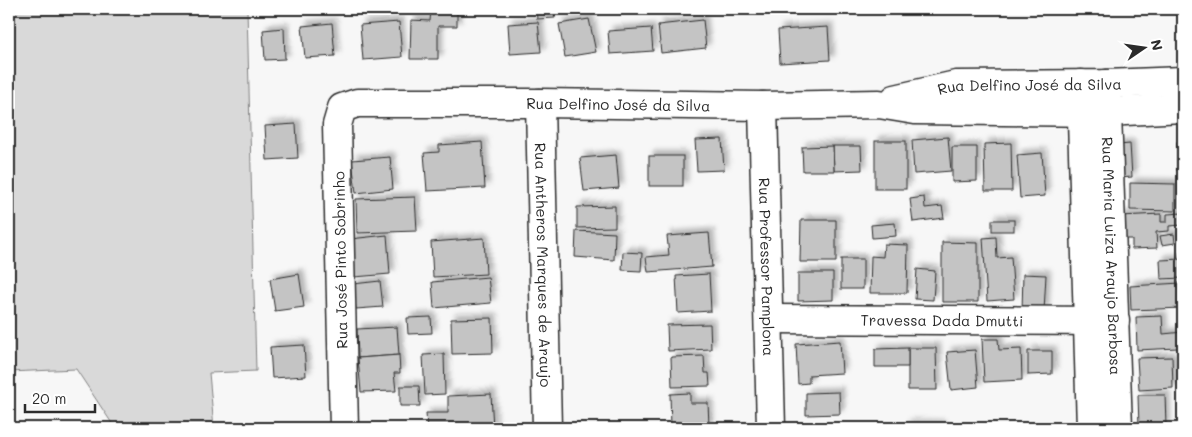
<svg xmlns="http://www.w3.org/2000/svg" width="1192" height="437" font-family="Mali,sans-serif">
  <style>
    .green { fill: #d9d9d9; stroke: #828282 }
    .building { fill: #c4c4c4; stroke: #2b2b2b; filter: url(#shadow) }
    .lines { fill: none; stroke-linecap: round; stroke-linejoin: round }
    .minor-casing { stroke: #2b2b2b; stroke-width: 31 }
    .minor { stroke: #fff; stroke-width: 28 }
    .labels { text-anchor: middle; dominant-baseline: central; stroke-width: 4; stroke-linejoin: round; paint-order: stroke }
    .street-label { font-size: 15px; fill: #2b2b2b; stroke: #fff }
  </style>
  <defs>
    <filter id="shadow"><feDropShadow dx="4.5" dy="-4.5" stdDeviation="2.5" flood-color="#0004"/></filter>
  </defs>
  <rect width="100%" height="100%" fill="#f7f7f7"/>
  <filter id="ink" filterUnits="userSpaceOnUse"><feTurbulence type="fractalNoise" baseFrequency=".02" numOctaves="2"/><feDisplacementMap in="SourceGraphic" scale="10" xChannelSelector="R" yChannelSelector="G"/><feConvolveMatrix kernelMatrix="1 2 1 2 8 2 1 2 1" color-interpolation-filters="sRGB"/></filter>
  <g filter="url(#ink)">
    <polygon class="green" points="96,9 247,9 256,371 209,373 214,428 115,428 76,369 9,372 9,11"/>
    <g class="building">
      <polygon points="431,9 457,9 457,26 438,26 438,59 410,59 411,20 430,21"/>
      <polygon points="536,9 554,9 555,18 537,19"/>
      <polygon points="589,19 596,52 565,57 559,24"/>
      <polygon points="703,20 706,48 661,53 658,25"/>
      <polygon points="399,22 402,57 363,60 360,25"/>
      <polygon points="538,22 541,52 510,54 508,24"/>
      <polygon points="332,23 335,56 305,58 302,26"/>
      <polygon points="828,27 830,60 780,63 778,30"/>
      <polygon points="284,28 285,59 265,60 263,30"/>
      <polygon points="651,28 653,51 610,54 608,31"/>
      <polygon points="296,124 298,158 267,160 265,126"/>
      <polygon points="948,137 951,171 914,174 912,140"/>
      <polygon points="722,139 724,170 697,171 695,140"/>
      <rect x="875" y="141" width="31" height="48"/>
      <polygon points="482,142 485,188 427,191 424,153 439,152 439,145"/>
      <rect x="1177" y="142" width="6" height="28"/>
      <polygon points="1011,143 1012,191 985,191 984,144"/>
      <polygon points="1130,144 1132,177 1120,178 1118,145"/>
      <polygon points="833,146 861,146 862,170 834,171"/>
      <polygon points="833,146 834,171 803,171 802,147"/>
      <polygon points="952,147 977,147 977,181 952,182"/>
      <polygon points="1042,153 1045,196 1020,198 1017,155"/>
      <polygon points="616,155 619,188 584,191 580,158"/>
      <rect x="649" y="156" width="34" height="30"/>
      <polygon points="390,157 393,189 356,193 352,160"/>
      <polygon points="1130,183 1175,184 1175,211 1130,210"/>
      <polygon points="415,197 417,231 357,233 356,199"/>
      <polygon points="924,197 925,208 942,206 944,218 913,222 910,199"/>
      <polygon points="615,206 615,227 577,228 577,207"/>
      <polygon points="1183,213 1183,225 1169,226 1169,231 1156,232 1157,248 1132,249 1132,239 1121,239 1120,216 1161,214 1161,222 1167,222 1167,214"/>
      <polygon points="801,220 836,220 836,262 800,262"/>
      <rect x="992" y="220" width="22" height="11"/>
      <polygon points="895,223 896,236 872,238 871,225"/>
      <polygon points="576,231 615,233 614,260 575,257"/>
      <polygon points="709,233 712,267 648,272 646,257 669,255 667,236"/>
      <polygon points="1174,234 1175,243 1162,245 1160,236"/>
      <polygon points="387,235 390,274 354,277 350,239"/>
      <polygon points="996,237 997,258 1011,257 1014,299 987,301 983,238"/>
      <polygon points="484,238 486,274 433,277 431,242"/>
      <polygon points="942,242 978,243 978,302 942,302"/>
      <polygon points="884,244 908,245 907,293 870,293 871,256 883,257"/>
      <polygon points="623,252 642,253 641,271 622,270"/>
      <rect x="841" y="259" width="22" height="30"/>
      <polygon points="1183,259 1183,278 1161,279 1160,260"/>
      <polygon points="917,269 935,271 933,300 915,299"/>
      <polygon points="798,273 833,273 833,300 798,301"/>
      <polygon points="299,274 304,307 275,311 270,279"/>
      <polygon points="709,274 711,311 678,313 676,276"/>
      <polygon points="1023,274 1046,275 1044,311 1022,310"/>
      <polygon points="488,277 491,303 434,308 432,282"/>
      <polygon points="380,281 383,307 356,309 353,284"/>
      <polygon points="1181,283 1183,308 1131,310 1130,286"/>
      <polygon points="1162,316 1163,334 1183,332 1183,354 1179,354 1178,348 1137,350 1136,317"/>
      <polygon points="431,317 432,333 408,334 407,318"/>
      <polygon points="492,318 493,353 452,354 451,319"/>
      <polygon points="710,324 711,349 668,351 667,325"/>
      <polygon points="397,327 399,355 358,358 357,329"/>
      <polygon points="982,339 998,339 999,350 1021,349 1022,380 984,382"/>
      <polygon points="840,341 842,373 809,375 809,383 798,384 796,344"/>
      <polygon points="304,345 306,376 272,378 270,347"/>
      <polygon points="908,348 936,348 937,390 908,390"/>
      <polygon points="908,348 908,367 875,367 875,349"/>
      <polygon points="975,350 978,387 951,390 947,352"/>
      <polygon points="1028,351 1052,351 1052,374 1028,375"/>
      <polygon points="444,354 445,394 425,395 423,355"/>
      <polygon points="399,355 400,373 394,373 396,391 361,392 358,358"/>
      <polygon points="704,356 705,373 709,373 710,386 672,387 671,357"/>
      <polygon points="1172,357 1173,388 1139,390 1137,358"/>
      <polygon points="400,386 419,386 420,406 400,406"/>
      <polygon points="839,392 840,414 806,415 806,393"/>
      <polygon points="690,393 690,403 708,403 709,426 671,427 670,394"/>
      <polygon points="491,394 493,428 427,428 426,413 448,413 448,396"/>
      <polygon points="1138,395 1165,395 1166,426 1139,427"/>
      <polygon points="906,424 941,425 941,428 906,428"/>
    </g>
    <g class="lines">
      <defs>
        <g id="minor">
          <polyline points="1081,84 1091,428"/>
          <path id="s1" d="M1106,84L1118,428"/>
          <path id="s2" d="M895,99L956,85L1106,84L1183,81"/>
          <path id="s3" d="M540,103L547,428"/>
          <path id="s4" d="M763,106L771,428"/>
          <path id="s5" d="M770,319L1115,321"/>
          <path id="s6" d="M344,428L337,125L342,108L357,103H540L763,106L879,104L915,110L1106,112L1183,108"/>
        </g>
      </defs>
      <use href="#minor" class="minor-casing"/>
      <use href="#minor" class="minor"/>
    </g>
  </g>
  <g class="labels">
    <g class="street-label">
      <text stroke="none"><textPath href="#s2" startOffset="136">Rua Delfino José da Silva</textPath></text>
      <text stroke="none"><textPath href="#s6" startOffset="598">Rua Delfino José da Silva</textPath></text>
      <text stroke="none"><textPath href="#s1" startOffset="172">Rua Maria Luiza Araujo Barbosa</textPath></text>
      <text transform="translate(340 260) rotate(-91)">Rua José Pinto Sobrinho</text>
      <text stroke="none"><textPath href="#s3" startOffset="162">Rua Antheros Marques de Araujo</textPath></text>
      <text stroke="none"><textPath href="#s4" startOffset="161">Rua Professor Pamplona</textPath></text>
      <text stroke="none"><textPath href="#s5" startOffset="172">Travessa Dada Dmutti</textPath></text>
    </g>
  </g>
  <rect width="1192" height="437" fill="none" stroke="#fff" stroke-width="30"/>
  <rect x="15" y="15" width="1162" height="407" fill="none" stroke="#2b2b2b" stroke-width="2" filter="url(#ink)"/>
  <g transform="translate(1144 48) rotate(77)" stroke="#ffffff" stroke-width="4" paint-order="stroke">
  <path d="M0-4L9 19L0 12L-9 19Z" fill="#2b2b2b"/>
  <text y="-8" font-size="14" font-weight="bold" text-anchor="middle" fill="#2b2b2b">N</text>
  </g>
  <path d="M25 404v8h70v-8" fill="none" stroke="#2b2b2b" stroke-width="2.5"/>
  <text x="32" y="404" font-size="15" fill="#2b2b2b" stroke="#ffffff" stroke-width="4" paint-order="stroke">20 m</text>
</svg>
